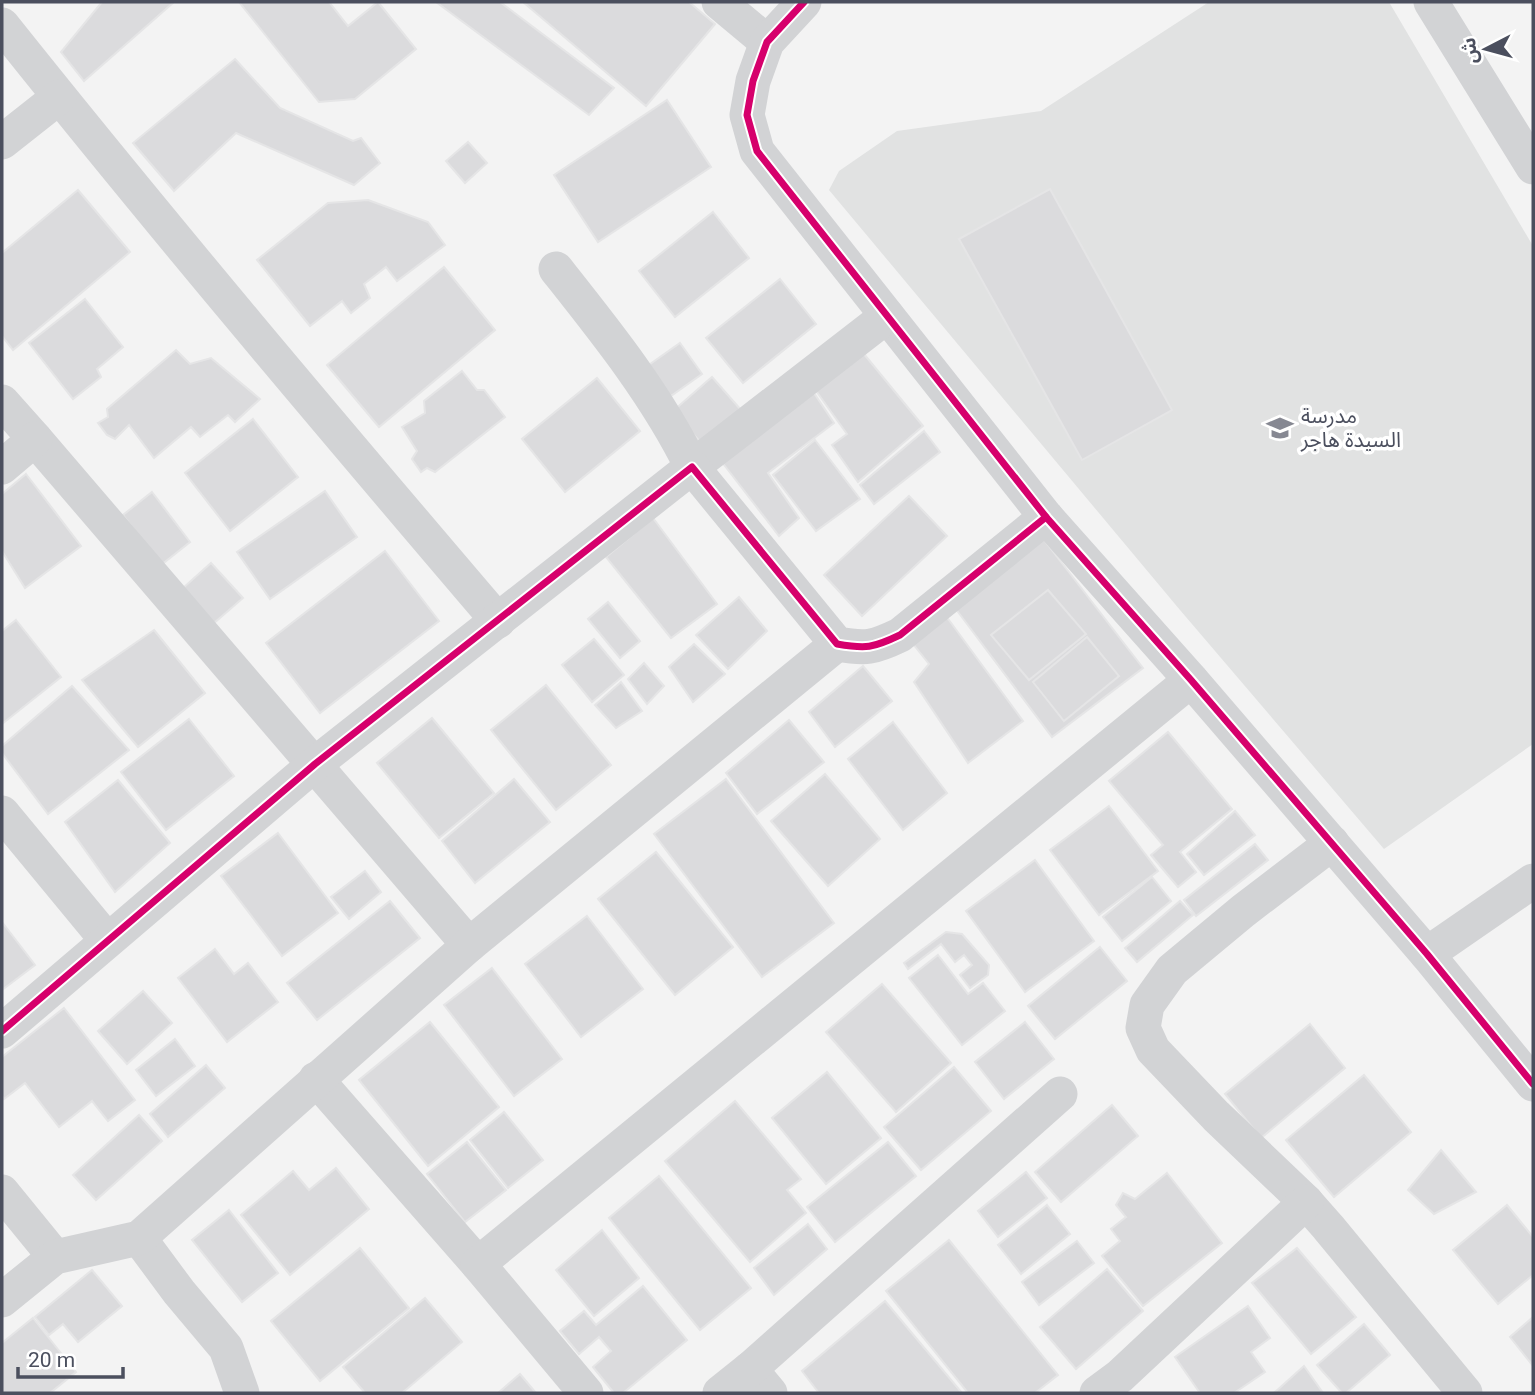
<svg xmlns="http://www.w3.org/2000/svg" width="1535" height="1395" font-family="Roboto,'Noto Sans Arabic',sans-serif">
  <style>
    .education { fill: #e1e2e2 }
    .building { fill: #dbdbdd; stroke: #e5e5e6; stroke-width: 2 }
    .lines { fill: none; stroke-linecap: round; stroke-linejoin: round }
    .minor { stroke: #d2d3d5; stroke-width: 35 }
    .cycleway-casing { stroke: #fff; stroke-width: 11 }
    .cycleway { stroke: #d6006c; stroke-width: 7 }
    .labels { text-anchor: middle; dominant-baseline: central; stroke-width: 7; stroke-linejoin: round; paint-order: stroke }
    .poi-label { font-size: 21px; fill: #4b4f5e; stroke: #fff; text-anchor: start }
  </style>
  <rect width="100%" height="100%" fill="#f3f3f3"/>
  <polygon class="education" points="1209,2 1389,2 1533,246 1533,744 1384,849 1180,610 829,190 839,171 897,131 1041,111"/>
  <g class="building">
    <polygon points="102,2 174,2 84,81 61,52"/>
    <polygon points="239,2 329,2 348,26 378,2 416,49 355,99 319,102"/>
    <polygon points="436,2 500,2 614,88 589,115"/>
    <polygon points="523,2 689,2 715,24 646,106"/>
    <polygon points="235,59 280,108 353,141 361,138 380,163 354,185 236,133 174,191 133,143"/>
    <polygon points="667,100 711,167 598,242 554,175"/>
    <polygon points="468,142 487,163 465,183 446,161"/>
    <polygon points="1050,189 1172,410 1082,460 959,239"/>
    <polygon points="78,190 130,252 13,350 2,336 2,253"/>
    <polygon points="368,200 428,222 445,245 397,281 386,267 364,284 370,298 351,313 342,301 310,326 257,260 328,203"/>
    <polygon points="713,212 749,258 675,317 639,271"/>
    <polygon points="444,267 495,330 379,427 327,365"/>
    <polygon points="780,279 816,324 743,383 706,338"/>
    <polygon points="85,299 123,347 97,369 101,377 73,399 29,343"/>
    <polygon points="680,343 702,374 668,398 646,367"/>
    <polygon points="859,348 923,426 858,482 832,445 847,434 814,388"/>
    <polygon points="176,350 190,364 211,358 260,399 235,422 228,415 200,437 191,427 154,458 129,425 115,439 107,435 98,423 108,417 107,409"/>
    <polygon points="462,371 477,390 484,390 505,417 435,472 427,468 421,472 412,459 417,451 402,427 425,413 424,401"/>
    <polygon points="712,377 741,410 702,444 673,411"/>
    <polygon points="597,378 640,431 565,492 522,439"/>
    <polygon points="808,384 834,423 768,473 799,518 779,536 718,457"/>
    <polygon points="253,419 298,477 230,531 185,473"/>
    <polygon points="924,431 940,452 874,504 860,485"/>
    <polygon points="815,440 860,499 816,531 773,475"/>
    <polygon points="26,474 81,546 25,588 2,551 2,494"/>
    <polygon points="325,491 357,537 270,599 237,552"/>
    <polygon points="152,492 190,542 161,565 123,515"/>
    <polygon points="909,496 947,536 862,616 824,575"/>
    <polygon points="653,518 717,604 671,638 606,557"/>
    <polygon points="1041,536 1143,668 1052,737 955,608"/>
    <polygon points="385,551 439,621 320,713 266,643"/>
    <polygon points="211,563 243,598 214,623 183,588"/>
    <polygon points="1048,590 1086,634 1029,680 991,635"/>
    <polygon points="739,597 767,631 728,669 696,635"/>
    <polygon points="608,602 640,641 620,658 588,619"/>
    <polygon points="946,616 1023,721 968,763 914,682 929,664 913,644"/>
    <polygon points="16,620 61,677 2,724 2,631"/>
    <polygon points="154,630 205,693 138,747 82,680"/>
    <polygon points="1087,637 1119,676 1064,721 1033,682"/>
    <polygon points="594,639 624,675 592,702 562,665"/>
    <polygon points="694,644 725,674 693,702 669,667"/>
    <polygon points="644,663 664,686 647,704 628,679"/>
    <polygon points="863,666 892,701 835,747 809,712"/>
    <polygon points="621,682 642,711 616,728 595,705"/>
    <polygon points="546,685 611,765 556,810 491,730"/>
    <polygon points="72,686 129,750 48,814 2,753 2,746"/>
    <polygon points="432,718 494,793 439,838 377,763"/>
    <polygon points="189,719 234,776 166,830 121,772"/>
    <polygon points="789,720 824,762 757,814 726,773"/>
    <polygon points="893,722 947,793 903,830 848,759"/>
    <polygon points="1168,732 1232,809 1180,852 1196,872 1178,887 1151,855 1163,845 1109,781"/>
    <polygon points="825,774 880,839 828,886 771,821"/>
    <polygon points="514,779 550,822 475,883 442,841"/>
    <polygon points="726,779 834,923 762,977 654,834"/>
    <polygon points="118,780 170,843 115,892 65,822"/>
    <polygon points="1109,806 1158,871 1099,915 1050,850"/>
    <polygon points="1235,811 1255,835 1204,875 1187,854"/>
    <polygon points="278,833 338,913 282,956 221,876"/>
    <polygon points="1255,844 1268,860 1196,916 1184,900"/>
    <polygon points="656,852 733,947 675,995 598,899"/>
    <polygon points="1035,860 1094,941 1025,992 966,911"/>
    <polygon points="365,871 381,892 349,919 331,897"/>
    <polygon points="1152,877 1171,901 1122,941 1103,917"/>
    <polygon points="390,901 420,938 317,1020 287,983"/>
    <polygon points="1180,901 1193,915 1137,962 1125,948"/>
    <polygon points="587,916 643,989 581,1037 525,964"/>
    <polygon points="2,922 35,965 2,990"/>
    <polygon points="946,932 962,934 989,965 988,975 970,988 960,975 972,965 964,955 955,962 941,944 908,969 904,963"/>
    <polygon points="1100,947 1127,981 1055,1039 1028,1006"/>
    <polygon points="215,949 234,974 248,963 278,1002 227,1042 178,978"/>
    <polygon points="938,955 968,994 983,983 1005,1011 962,1045 909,978"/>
    <polygon points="492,968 562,1059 514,1096 444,1005"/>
    <polygon points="882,984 951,1063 896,1112 826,1032"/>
    <polygon points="143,991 172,1023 127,1064 98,1031"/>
    <polygon points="64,1008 135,1100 108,1121 92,1101 59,1127 25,1083 4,1099 2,1096 2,1057"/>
    <polygon points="430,1022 499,1107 428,1166 359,1080"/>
    <polygon points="1025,1022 1054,1059 1004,1099 975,1062"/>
    <polygon points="1310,1024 1345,1068 1261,1138 1225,1094"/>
    <polygon points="175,1039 195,1066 156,1096 136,1070"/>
    <polygon points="206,1065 225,1088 168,1137 150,1114"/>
    <polygon points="954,1067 991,1111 921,1170 884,1127"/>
    <polygon points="827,1072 881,1138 826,1184 772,1118"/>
    <polygon points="1364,1075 1411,1132 1334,1197 1286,1140"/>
    <polygon points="735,1101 801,1179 787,1190 806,1213 750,1262 665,1161"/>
    <polygon points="1112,1105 1138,1136 1061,1202 1035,1172"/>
    <polygon points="504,1112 543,1160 508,1188 470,1140"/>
    <polygon points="139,1115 162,1141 96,1200 73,1175"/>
    <polygon points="467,1142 506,1190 465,1222 427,1174"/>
    <polygon points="888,1142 916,1176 835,1242 807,1207"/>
    <polygon points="1441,1150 1476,1192 1434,1214 1408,1190"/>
    <polygon points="336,1168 369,1209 290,1275 241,1215 293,1171 309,1190"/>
    <polygon points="1026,1172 1047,1198 998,1237 978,1211"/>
    <polygon points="1167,1173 1222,1243 1143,1306 1102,1256 1120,1241 1111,1229 1126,1217 1116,1205 1123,1193 1135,1199"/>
    <polygon points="659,1176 751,1288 700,1330 609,1218"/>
    <polygon points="1047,1205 1070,1234 1021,1274 998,1245"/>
    <polygon points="1507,1205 1533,1237 1533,1275 1498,1304 1453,1250"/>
    <polygon points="229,1210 278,1273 242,1302 192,1240"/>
    <polygon points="808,1224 827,1249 774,1295 754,1268"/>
    <polygon points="602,1230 639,1278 594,1316 556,1270"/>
    <polygon points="949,1240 1058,1375 1035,1393 968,1393 886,1291"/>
    <polygon points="1077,1241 1094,1263 1039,1305 1022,1282"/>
    <polygon points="360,1248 409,1308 320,1381 271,1321"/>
    <polygon points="1297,1248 1356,1317 1311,1354 1252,1283"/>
    <polygon points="1107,1269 1143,1311 1076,1369 1040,1327"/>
    <polygon points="92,1270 122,1306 78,1342 63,1324 49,1335 35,1317"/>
    <polygon points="643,1286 687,1340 623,1393 614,1393 593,1367 611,1351 599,1337 579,1354 560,1331 584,1311 596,1325"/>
    <polygon points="425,1298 462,1342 402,1393 365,1393 343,1367"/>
    <polygon points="885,1301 962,1393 819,1393 802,1371"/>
    <polygon points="1248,1306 1270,1338 1251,1352 1265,1372 1234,1393 1200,1393 1175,1357"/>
    <polygon points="1533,1317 1533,1366 1510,1337"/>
    <polygon points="33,1318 76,1372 50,1393 2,1393 2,1343"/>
    <polygon points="1364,1324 1390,1355 1346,1393 1342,1393 1317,1365"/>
    <polygon points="1304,1366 1323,1393 1274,1393"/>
    <polygon points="520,1374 536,1393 498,1393"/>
  </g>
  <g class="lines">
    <g class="minor">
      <polyline points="719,2 767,42"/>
      <polyline points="804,2 767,42 753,81 747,115 757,151 1046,517 1191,680 1427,954 1533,1084"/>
      <polyline points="1431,2 1533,167"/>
      <path d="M2,25C163,227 330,424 498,621"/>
      <polyline points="2,142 59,97"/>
      <path d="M556,269C606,332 656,394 692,467L887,316"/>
      <polyline points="2,402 35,439 469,945"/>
      <polyline points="2,467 35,439"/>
      <polyline points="2,813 107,940"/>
      <polyline points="1332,843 1243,911 1172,970 1147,1005 1143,1028 1153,1050 1216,1116 1306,1202 1328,1227 1465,1393"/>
      <polyline points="1427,954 1533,881"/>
      <path d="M2,1031L315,764L692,467L837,644C866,649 873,648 900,635L1046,517"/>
      <polyline points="316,1079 478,1264"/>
      <polyline points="2,1192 55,1257"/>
      <polyline points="139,1238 179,1292 226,1348 242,1393"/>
      <polyline points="2,1300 55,1257 139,1238 469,945 837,644"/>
      <polyline points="750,1369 770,1393"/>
      <polyline points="586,1393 478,1264 1191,680"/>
      <polyline points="720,1393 750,1369 1060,1094"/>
      <polyline points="1097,1393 1120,1376 1306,1202"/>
    </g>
    <defs>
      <g id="cycleway">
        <polyline points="804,2 767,42 753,81 747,115 757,151 1046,517 1191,680 1427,954 1533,1084"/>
        <path d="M2,1031L315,764L692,467L837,644C866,649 873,648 900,635L1046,517"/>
      </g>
    </defs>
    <use href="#cycleway" class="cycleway-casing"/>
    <use href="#cycleway" class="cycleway"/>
  </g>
  <defs>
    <symbol id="school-bare" viewBox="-9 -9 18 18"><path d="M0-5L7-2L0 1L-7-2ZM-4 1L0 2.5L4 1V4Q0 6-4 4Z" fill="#868892" stroke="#fff" stroke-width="2.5" paint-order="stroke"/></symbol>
  </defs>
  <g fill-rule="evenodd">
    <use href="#school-bare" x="1261" y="409" width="38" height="38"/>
  </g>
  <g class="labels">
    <g class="poi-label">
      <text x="1301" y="416">مدرسة<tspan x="1301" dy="24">السيدة هاجر</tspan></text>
    </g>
  </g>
  <rect width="1535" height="1395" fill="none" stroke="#4b4f5e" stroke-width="7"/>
  <g transform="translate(1486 49) rotate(264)" stroke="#ffffff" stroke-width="5" paint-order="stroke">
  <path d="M0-5L12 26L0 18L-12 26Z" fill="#4b4f5e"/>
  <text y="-10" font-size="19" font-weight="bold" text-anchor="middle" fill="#4b4f5e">ش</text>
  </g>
  <path d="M18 1367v10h105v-10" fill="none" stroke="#4b4f5e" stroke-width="3.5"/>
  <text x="28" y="1367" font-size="21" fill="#4b4f5e" stroke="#ffffff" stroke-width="5" paint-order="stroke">20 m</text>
</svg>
